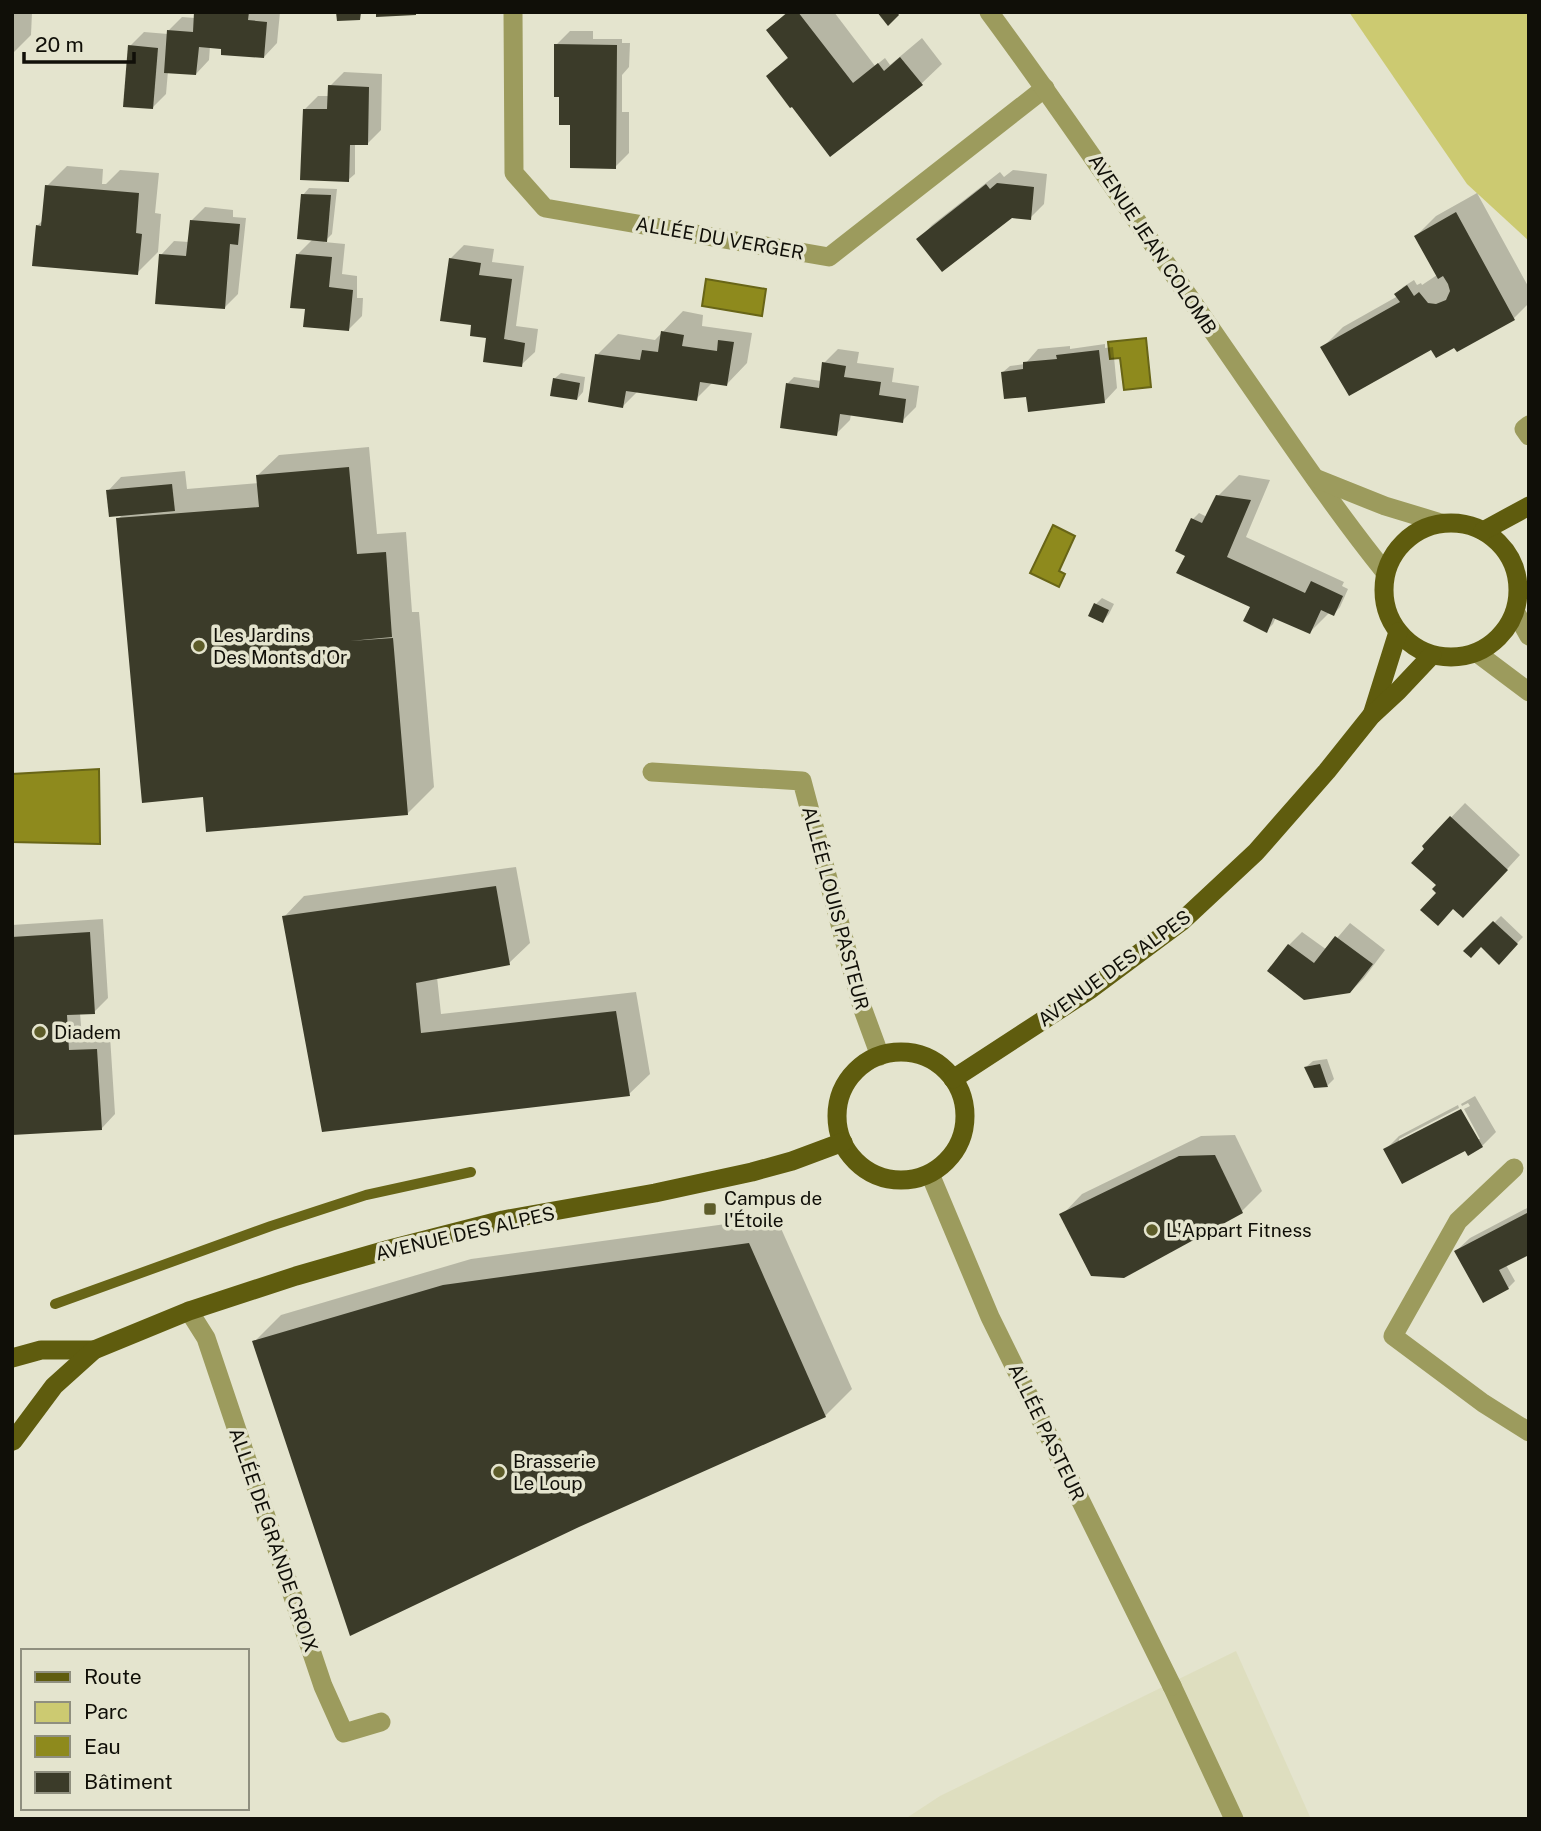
<svg xmlns="http://www.w3.org/2000/svg" width="1541" height="1831" font-family="'Public Sans',sans-serif">
  <style>
    .built { fill: #dedebf }
    .green { fill: #ccca71 }
    .water { fill: #8e8a1d; stroke: #686517; stroke-width: 2 }
    .shadow { fill: #0003 }
    .lines { fill: none; stroke-linecap: round; stroke-linejoin: round }
    .stream { stroke: #686517; stroke-width: 10 }
    .building { fill: #3b3b29 }
    .service { stroke: #9c9b5d; stroke-width: 19 }
    .minor { stroke: #9c9b5d; stroke-width: 19 }
    .tertiary { stroke: #9c9b5d; stroke-width: 19 }
    .primary { stroke: #5f5c0e; stroke-width: 19 }
    .poi-dot { fill: #5d5c29; stroke: #e4e4ce; stroke-width: 2.5 }
    .labels { text-anchor: middle; dominant-baseline: central; stroke-width: 7; stroke-linejoin: round; paint-order: stroke }
    .street-label { font-size: 19px; fill: #100f08; stroke: #e4e4ce }
    .poi-label { font-size: 19px; fill: #100f08; stroke: #e4e4ce; text-anchor: start }
  </style>
  <rect width="100%" height="100%" fill="#e4e4ce"/>
  <polygon class="built" points="1236,1651 1311,1819 905,1819 940,1796"/>
  <polygon class="green" points="1349,12 1529,12 1529,241 1467,184"/>
  <g class="water">
    <polygon points="706,279 766,289 762,316 702,306"/>
    <polygon points="1146,338 1151,387 1124,390 1120,358 1110,359 1108,342"/>
    <polygon points="1053,525 1075,536 1059,571 1065,574 1059,587 1030,573"/>
    <polygon points="99,769 100,844 12,842 12,774"/>
  </g>
  <g class="shadow">
    <polygon points="12,12 32,12 31,35 12,54"/>
    <polygon points="196,12 280,12 277,43 264,57 223,47 210,46 209,60 196,74 168,71 166,94 152,108 130,46 144,32 168,34 169,30 182,17 195,18"/>
    <polygon points="787,12 834,12 875,66 885,58 890,65 922,38 942,64 921,84 830,155 768,77 789,56 769,30"/>
    <polygon points="570,31 593,31 593,39 622,39 622,43 630,43 629,67 622,75 622,112 629,112 629,153 615,167 571,124 560,93 556,45"/>
    <polygon points="344,72 382,74 381,130 367,144 355,143 355,174 348,180 305,109 318,96 329,96 330,86"/>
    <polygon points="67,166 103,169 102,184 106,184 120,170 159,173 155,213 161,214 158,252 137,273 37,226 44,219 47,186"/>
    <polygon points="1013,170 1047,174 1044,204 1030,218 1011,216 919,239 932,225 1000,172 1004,177"/>
    <polygon points="309,188 337,189 332,234 324,242 345,244 342,274 357,276 357,298 363,298 362,316 348,330 307,308 297,255 313,239 303,195"/>
    <polygon points="1477,193 1529,288 1529,303 1514,318 1455,346 1432,348 1322,348 1343,327 1398,296 1397,294 1403,287 1414,280 1417,285 1421,283 1422,285 1437,275 1416,236 1436,216"/>
    <polygon points="205,207 233,210 233,217 246,218 238,294 224,308 161,255 174,241 189,242 191,221"/>
    <polygon points="464,245 494,249 492,262 524,266 516,326 538,329 535,352 521,365 473,324 450,259"/>
    <polygon points="683,311 703,315 702,326 752,333 747,363 727,384 713,382 696,399 638,391 623,406 597,355 618,334 655,340"/>
    <polygon points="1105,344 1105,348 1113,347 1117,388 1104,402 1028,395 1003,372 1010,366 1025,364 1038,349 1070,346 1070,349"/>
    <polygon points="838,349 859,352 857,363 894,368 892,382 919,386 916,407 902,421 851,414 850,420 836,434 788,383 794,377 821,381 824,363"/>
    <polygon points="561,373 585,377 583,392 577,399 554,379"/>
    <polygon points="369,447 377,534 406,532 412,612 419,612 434,787 407,814 204,795 118,519 123,514 108,491 121,477 185,471 187,489 259,483 258,475 279,455"/>
    <polygon points="1239,475 1270,480 1246,537 1344,582 1342,586 1348,589 1340,607 1334,614 1330,612 1310,632 1276,617 1273,624 1267,630 1252,606 1187,555 1193,519 1199,513 1207,517 1218,496"/>
    <polygon points="1102,598 1114,604 1109,614 1103,621 1096,604"/>
    <polygon points="1465,803 1520,855 1476,903 1439,893 1438,885 1424,846"/>
    <polygon points="516,867 530,943 509,963 437,977 441,1014 636,992 650,1074 629,1094 323,1130 284,917 304,896"/>
    <polygon points="1501,916 1523,937 1499,962 1481,944 1466,951"/>
    <polygon points="103,919 108,998 94,1012 80,1013 82,1037 110,1036 115,1114 102,1128 12,1134 12,925"/>
    <polygon points="1350,923 1385,950 1364,978 1350,992 1289,945 1302,932 1327,950"/>
    <polygon points="1327,1059 1334,1079 1328,1085 1315,1086 1306,1067 1313,1061"/>
    <polygon points="1475,1096 1496,1132 1482,1146 1466,1148 1386,1149 1399,1136 1458,1105 1459,1108 1399,1139 1399,1143 1480,1139 1464,1109 1470,1106 1468,1103 1462,1106 1461,1104"/>
    <polygon points="1235,1135 1262,1191 1242,1211 1062,1215 1082,1194 1201,1136"/>
    <polygon points="1529,1207 1529,1253 1506,1265 1515,1281 1508,1288 1483,1301 1456,1251 1470,1238"/>
    <polygon points="776,1217 852,1389 825,1416 254,1342 281,1315 471,1259"/>
  </g>
  <g class="lines">
    <polyline class="stream" points="55,1304 271,1226 366,1195 471,1172"/>
  </g>
  <g class="building">
    <polygon points="194,12 249,12 248,20 267,22 264,58 221,55 221,49 199,47 196,75 164,73 167,30 193,32"/>
    <polygon points="336,12 361,12 360,20 337,21"/>
    <polygon points="376,12 416,12 416,15 376,17"/>
    <polygon points="788,12 798,12 853,83 878,63 884,71 900,57 923,85 830,157 792,107 790,108 766,76 788,58 766,30"/>
    <polygon points="877,12 897,12 899,15 888,26"/>
    <polygon points="554,44 617,45 616,169 570,168 570,125 559,125 559,97 554,97"/>
    <polygon points="128,45 158,48 153,109 123,107"/>
    <polygon points="328,85 369,87 368,145 350,145 349,182 300,180 303,109 327,109"/>
    <polygon points="997,183 1034,187 1031,220 1012,218 942,272 916,239 986,184 990,189"/>
    <polygon points="45,185 139,193 136,233 142,234 138,275 32,266 36,225 41,226"/>
    <polygon points="301,194 331,195 327,242 297,239"/>
    <polygon points="1456,212 1515,320 1457,352 1454,348 1436,358 1431,350 1349,396 1320,347 1400,302 1394,294 1407,285 1414,296 1419,292 1428,303 1436,304 1446,300 1450,291 1448,284 1443,276 1438,279 1414,236"/>
    <polygon points="190,220 240,224 238,245 230,244 225,309 155,304 159,254 186,256"/>
    <polygon points="296,254 332,257 329,287 353,290 349,331 303,327 305,309 290,308"/>
    <polygon points="449,258 481,263 479,275 512,279 504,339 525,343 522,367 483,362 486,338 470,336 471,325 440,321"/>
    <polygon points="661,331 684,335 682,346 717,351 718,340 734,342 727,386 700,382 697,401 626,391 623,408 588,402 595,354 640,360 642,350 658,352"/>
    <polygon points="1099,350 1105,403 1028,412 1026,397 1004,399 1001,372 1023,369 1023,362 1057,359 1056,355"/>
    <polygon points="822,362 846,366 844,377 881,382 879,395 906,399 903,423 840,414 837,436 780,428 786,383 819,388"/>
    <polygon points="553,378 580,383 577,400 550,396"/>
    <polygon points="349,467 357,554 386,552 392,637 350,641 393,638 408,815 206,832 203,797 142,803 116,518 259,507 256,475"/>
    <polygon points="172,484 175,511 109,517 106,490"/>
    <polygon points="1216,495 1251,500 1227,557 1305,593 1311,581 1343,596 1334,616 1321,610 1310,634 1273,618 1267,633 1243,621 1250,607 1176,573 1185,556 1175,551 1191,518 1202,523"/>
    <polygon points="1094,603 1109,610 1103,623 1088,616"/>
    <polygon points="1450,816 1508,870 1463,918 1453,909 1438,926 1420,910 1436,893 1432,889 1436,885 1411,863 1424,849 1422,846"/>
    <polygon points="496,886 510,965 416,983 421,1033 616,1011 630,1096 322,1132 282,916"/>
    <polygon points="1493,921 1518,944 1499,965 1481,947 1471,958 1463,951"/>
    <polygon points="90,932 95,1014 67,1015 69,1050 97,1049 102,1130 12,1135 12,937"/>
    <polygon points="1335,936 1373,964 1350,993 1304,1000 1267,971 1288,944 1314,963"/>
    <polygon points="1320,1064 1328,1087 1314,1088 1304,1067"/>
    <polygon points="1461,1109 1483,1147 1468,1156 1465,1151 1402,1184 1383,1149"/>
    <polygon points="1215,1155 1243,1213 1124,1278 1091,1276 1059,1214 1179,1156"/>
    <polygon points="1529,1212 1529,1255 1499,1270 1509,1289 1483,1303 1454,1251"/>
    <polygon points="749,1243 826,1417 579,1527 350,1636 252,1341 443,1285"/>
  </g>
  <g class="lines">
    <g class="service">
      <polyline points="1529,425 1524,429 1529,436"/>
      <polyline points="1172,1686 1234,1819"/>
    </g>
    <g class="minor">
      <polyline points="513,12 514,173 545,208 829,257 1045,88"/>
      <polyline points="652,772 802,781 862,1007 880,1056"/>
      <polyline points="1514,1168 1458,1221 1393,1336 1483,1403 1529,1432"/>
      <polyline points="930,1174 990,1317 1172,1686"/>
      <polyline points="189,1311 206,1338 323,1686 344,1733 381,1722"/>
    </g>
    <g class="tertiary">
      <path d="M989,12C1078,132 1160,256 1245,378C1291,444 1335,510 1385,572"/>
      <polyline points="1315,478 1385,506 1441,523"/>
      <polyline points="1515,611 1529,636"/>
      <polyline points="1477,653 1529,692"/>
    </g>
    <g class="primary">
      <circle cx="1451" cy="590" r="67"/>
      <polyline points="1483,531 1529,506"/>
      <polyline points="1372,715 1398,632"/>
      <circle cx="901" cy="1116" r="64"/>
      <polyline points="953,1079 1091,989 1181,922 1256,852 1327,771 1371,716 1398,691 1432,655"/>
      <polyline points="12,1358 41,1350 94,1350"/>
      <polyline points="13,1441 54,1386 94,1350 189,1311 296,1276 390,1249 503,1220 655,1193 752,1172 792,1161 843,1142"/>
    </g>
  </g>
  <g class="poi-dot">
    <circle cx="199" cy="646" r="7"/>
    <circle cx="40" cy="1032" r="7"/>
    <rect x="703" y="1202" width="14" height="14" rx="3.5"/>
    <circle cx="1152" cy="1230" r="7"/>
    <circle cx="499" cy="1472" r="7"/>
  </g>
  <g class="labels">
    <g class="street-label">
      <text transform="translate(720 238) rotate(10)">ALLÉE DU VERGER</text>
      <text transform="translate(1153 244) rotate(56)">AVENUE JEAN COLOMB</text>
      <text transform="translate(836 908) rotate(75)">ALLÉE LOUIS PASTEUR</text>
      <text transform="translate(1114 968) rotate(-36)">AVENUE DES ALPES</text>
      <text transform="translate(465 1233) rotate(-13)">AVENUE DES ALPES</text>
      <text transform="translate(1047 1432) rotate(64)">ALLÉE PASTEUR</text>
      <text transform="translate(274 1540) rotate(71)">ALLÉE DE GRANDE CROIX</text>
    </g>
    <g class="poi-label">
      <text x="213" y="635">Les Jardins<tspan x="213" dy="22">Des Monts d'Or</tspan></text>
      <text x="54" y="1032">Diadem</text>
      <text x="724" y="1198">Campus de<tspan x="724" dy="22">l'Étoile</tspan></text>
      <text x="1166" y="1230">L'Appart Fitness</text>
      <text x="513" y="1461">Brasserie<tspan x="513" dy="22">Le Loup</tspan></text>
    </g>
  </g>
  <rect width="1541" height="1831" fill="none" stroke="#100f08" stroke-width="28"/>
  <rect x="21" y="1649" width="228" height="161" fill="#e4e4ce" stroke="#8f8f7f" stroke-width="2"/>
  <rect x="35" y="1672" width="35" height="10" fill="#5f5c0e" stroke="#8f8f7f" stroke-width="2"/>
  <text x="84" y="1684" font-size="21" fill="#100f08">Route</text>
  <rect x="35" y="1702" width="35" height="21" fill="#ccca71" stroke="#8f8f7f" stroke-width="2"/>
  <text x="84" y="1719" font-size="21" fill="#100f08">Parc</text>
  <rect x="35" y="1736" width="35" height="21" fill="#8e8a1d" stroke="#8f8f7f" stroke-width="2"/>
  <text x="84" y="1754" font-size="21" fill="#100f08">Eau</text>
  <rect x="35" y="1772" width="35" height="21" fill="#3b3b29" stroke="#8f8f7f" stroke-width="2"/>
  <text x="84" y="1789" font-size="21" fill="#100f08">Bâtiment</text>
  <path d="M24 52v10h110v-10" fill="none" stroke="#100f08" stroke-width="3.5"/>
  <text x="35" y="52" font-size="21" fill="#100f08" stroke="#e4e4ce" stroke-width="5" paint-order="stroke">20 m</text>
</svg>
